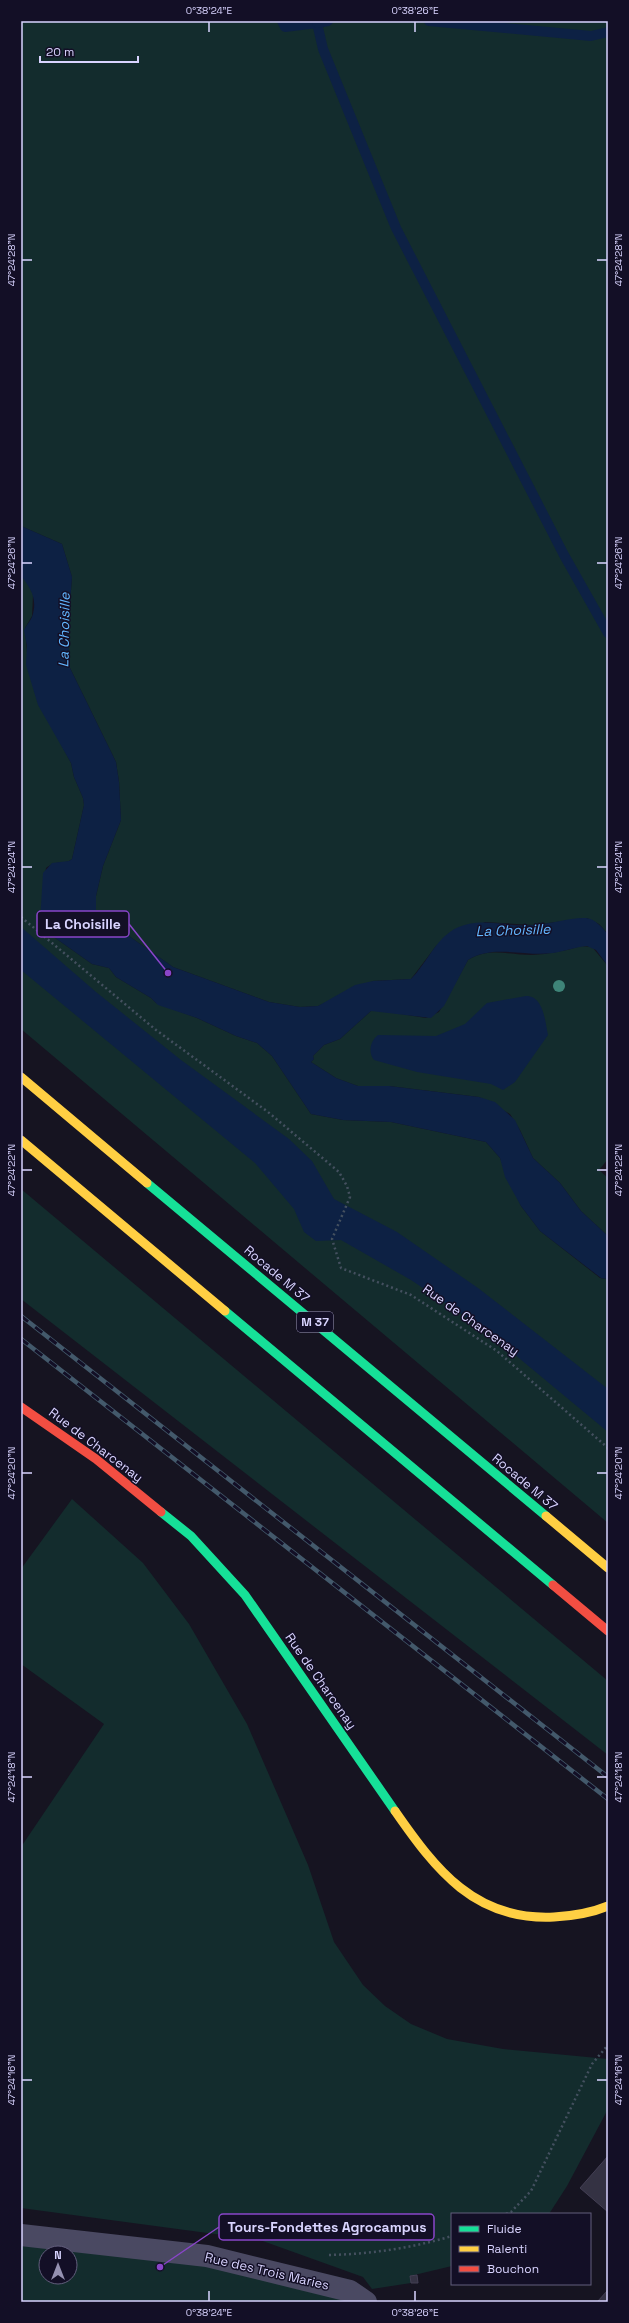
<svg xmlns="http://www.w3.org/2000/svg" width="629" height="2323" font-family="'Space Grotesk',sans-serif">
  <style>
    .green { fill: #132c2d; fill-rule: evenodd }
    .water { fill: #0d2144 }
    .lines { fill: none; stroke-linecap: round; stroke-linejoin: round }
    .stream { stroke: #0d2144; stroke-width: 10 }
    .building { fill: #343243; stroke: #433f54 }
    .path { stroke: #44505f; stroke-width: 2.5; stroke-dasharray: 2 3; stroke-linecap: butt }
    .street { stroke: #4a4962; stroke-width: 22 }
    .fast { stroke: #16e098; stroke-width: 9 }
    .slow { stroke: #ffcf43; stroke-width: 9 }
    .jam { stroke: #f24e42; stroke-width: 9 }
    .rail-casing { stroke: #43596b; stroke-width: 4.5 }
    .rail { stroke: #130f26; stroke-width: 3; stroke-dasharray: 9; stroke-linecap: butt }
    .tree { fill: #3e8478 }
    .ticks { fill: none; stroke: #d9d4ff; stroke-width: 1.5 }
    .labels { text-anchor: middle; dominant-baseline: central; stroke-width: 3; stroke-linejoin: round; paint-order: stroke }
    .shield { fill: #130f26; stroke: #9e99be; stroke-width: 1 }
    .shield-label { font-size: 12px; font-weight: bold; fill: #d9d4ff }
    .street-label { font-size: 13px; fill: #d9d4ff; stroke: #130f26 }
    .water-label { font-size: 14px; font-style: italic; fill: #62b6ff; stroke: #130f26 }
    .leader { fill: none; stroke: #8945c9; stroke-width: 1.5 }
    .callout-dot { fill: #8945c9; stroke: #130f26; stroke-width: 1.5 }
    .callout { fill: #130f26; stroke: #8945c9; stroke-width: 1.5 }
    .callout-label { font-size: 14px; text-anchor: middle; font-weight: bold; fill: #d9d4ff }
    .neatline { fill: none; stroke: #d9d4ff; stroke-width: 1.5 }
    .ticks-label { font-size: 10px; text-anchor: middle; fill: #d9d4ff }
  </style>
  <rect width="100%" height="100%" fill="#161421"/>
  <g class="green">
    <polygon points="21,21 608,21 608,934 599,924 587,918 533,925 485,922 436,946 411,979 373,981 318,1006 300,1007 269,1002 173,967 96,913 96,896 103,866 121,820 119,782 116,762 70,668 68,630 72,577 62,544 21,526"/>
    <path d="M21,576L29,584L33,595L32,616L25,628L27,652L46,716L71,763L74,777L83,798L84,805L72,859C65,865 57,859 46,868L40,922L44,930L92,964L109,968L116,977L151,998L156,1003L197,1018L236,1036L257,1043L272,1056L311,1114L343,1120L391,1122L486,1142L500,1158L521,1206L540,1231L600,1278L608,1279V1523L21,1029Z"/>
    <path d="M581,946L592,947L608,966V1159L599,1170L608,1178V1236L581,1211L560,1183L533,1158L520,1130L510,1114L479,1097L389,1086H358L336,1078L311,1062L314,1059L313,1056L324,1045L340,1039L371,1011L376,1010L426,1018L439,1012L468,960C489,947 509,955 532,955C549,954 565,951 581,946Z"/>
    <polygon points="21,1189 608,1681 608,1755 21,1299"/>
    <polygon points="72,1499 143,1563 189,1624 247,1724 308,1865 334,1942 363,1985 385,2006 411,2024 447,2039 503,2049 608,2059 608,2109 567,2186 549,2214 452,2214 452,2266 410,2276 411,2283 372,2289 363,2277 260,2240 21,2208 21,1847 104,1724 21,1664 21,1569"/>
    <path d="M21,2235L207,2256L366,2302H21ZM46,2253H70V2277H46Z"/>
  </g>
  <g class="water">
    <path d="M21,526L62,544L72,577L68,630L70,668L116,762L119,782L121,820L103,866L96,896V913L173,967L269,1002L300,1007L318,1006L355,985L373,981L411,979C425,965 434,943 450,932C476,914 506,928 534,925C550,924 572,917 586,918C596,919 602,928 608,934V966L596,950L587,946C575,947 565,951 553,953C525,957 493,944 468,960L444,1006L431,1018L371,1011L340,1039L324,1045L313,1056L314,1059L311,1062L336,1078L358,1086H389L479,1097L495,1102L515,1120L533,1158L560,1183L581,1211L608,1236V1279L601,1278L540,1231L521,1206L505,1177L500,1158L486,1142L391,1122L343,1120L311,1114L272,1056L257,1043L236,1036L197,1018L158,1005L151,998L116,977L109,968L92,964L44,930L40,922L43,873L52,863L69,861L72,859L84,805L83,798L74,777L71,763L38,705L26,665L27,646L24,630C26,626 30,621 32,617C38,600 31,588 21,576Z"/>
    <polygon points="21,927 96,992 181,1060 289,1139 312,1161 334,1199 397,1232 478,1288 608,1389 608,1432 484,1329 411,1280 341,1240 316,1241 304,1232 294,1209 255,1163 21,970"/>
    <path d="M526,996C544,996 545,1022 548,1035L515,1082L503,1090L491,1084L417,1072L374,1060C368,1053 370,1041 378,1035L436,1036L465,1024L487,1003Z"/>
  </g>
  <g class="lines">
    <g class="stream">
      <polyline points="282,21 285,27 317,23 323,49 396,228 564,555 608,633"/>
      <polyline points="429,21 591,36 608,32"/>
      <polyline points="317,23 328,21"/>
    </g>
  </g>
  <g class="building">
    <polygon points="608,2156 608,2212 580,2188"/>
    <polygon points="417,2275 418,2283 411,2283 410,2276"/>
    <polygon points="608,2290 608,2302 597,2302"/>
  </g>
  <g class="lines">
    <g class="path">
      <polyline points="21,917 156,1030 268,1112 339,1172 347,1186 350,1197 332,1239 341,1268 411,1295 497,1351 608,1448"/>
      <polyline points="506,2214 511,2212 531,2191 592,2064 608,2045"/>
      <path d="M329,2255C371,2254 412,2248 452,2236"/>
    </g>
    <polyline class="street" points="21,2235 207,2256 350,2291 366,2302"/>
    <g class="fast">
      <polyline points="147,1183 546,1516"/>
      <polyline points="225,1311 553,1585"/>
      <polyline points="161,1512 191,1536 245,1595 395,1811"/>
    </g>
    <g class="slow">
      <polyline points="21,1077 147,1183"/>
      <polyline points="21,1140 225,1311"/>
      <polyline points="546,1516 608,1568"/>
      <path d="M395,1811C436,1870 475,1921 554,1917C572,1916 591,1913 608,1906"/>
    </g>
    <g class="jam">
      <polyline points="21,1407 96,1459 161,1512"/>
      <polyline points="553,1585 608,1631"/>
    </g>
    <defs>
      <g id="rail">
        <polyline points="21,1316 608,1777"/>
        <polyline points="21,1339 608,1799"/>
      </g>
    </defs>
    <use href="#rail" class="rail-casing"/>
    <use href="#rail" class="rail"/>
  </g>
  <circle class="tree" cx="559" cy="986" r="6"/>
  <path class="ticks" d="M209,22V32M415,22V32M22,260H32M597,260H607M22,563H32M597,563H607M22,867H32M597,867H607M22,1170H32M597,1170H607M22,1473H32M597,1473H607M22,1777H32M597,1777H607M22,2080H32M597,2080H607M209,2291V2301M415,2291V2301"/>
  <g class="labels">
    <rect class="shield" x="297" y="1312" width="36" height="20" rx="3"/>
    <g class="shield-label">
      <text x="315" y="1322">M 37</text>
    </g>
    <g class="street-label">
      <text transform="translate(277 1274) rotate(40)">Rocade M 37</text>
      <text transform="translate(471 1320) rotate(35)">Rue de Charcenay</text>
      <text transform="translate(96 1445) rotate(37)">Rue de Charcenay</text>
      <text transform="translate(525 1482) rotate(40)">Rocade M 37</text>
      <text transform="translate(321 1681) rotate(55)">Rue de Charcenay</text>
      <text transform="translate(267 2271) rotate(13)">Rue des Trois Maries</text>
    </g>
    <g class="water-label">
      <text transform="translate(64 630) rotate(-89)">La Choisille</text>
      <text transform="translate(513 930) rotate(-2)">La Choisille</text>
    </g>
  </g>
  <path class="leader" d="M168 973L129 924M160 2267L219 2227"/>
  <g class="callout-dot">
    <circle cx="168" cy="973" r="4"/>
    <circle cx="160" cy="2267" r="4"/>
  </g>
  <g class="callout">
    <rect x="37" y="911" width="92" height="26" rx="4"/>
    <rect x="219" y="2214" width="215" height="26" rx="4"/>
  </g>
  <g class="callout-label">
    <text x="83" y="929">La Choisille</text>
    <text x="327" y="2232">Tours-Fondettes Agrocampus</text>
  </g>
  <rect width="629" height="2323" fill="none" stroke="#130f26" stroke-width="44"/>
  <rect x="451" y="2213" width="140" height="72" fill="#130f26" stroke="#625e7d"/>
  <rect x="459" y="2226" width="20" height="6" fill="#16e098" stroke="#625e7d"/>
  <text x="487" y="2233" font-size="12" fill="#d9d4ff">Fluide</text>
  <rect x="459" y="2246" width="20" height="6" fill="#ffcf43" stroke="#625e7d"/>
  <text x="487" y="2253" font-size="12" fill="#d9d4ff">Ralenti</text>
  <rect x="459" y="2266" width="20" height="6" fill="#f24e42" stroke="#625e7d"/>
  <text x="487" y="2273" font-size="12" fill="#d9d4ff">Bouchon</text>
  <g transform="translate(58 2265)"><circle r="19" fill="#130f26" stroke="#625e7d"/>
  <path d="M0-3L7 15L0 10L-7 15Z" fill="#9591b1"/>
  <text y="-6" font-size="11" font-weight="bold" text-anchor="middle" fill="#d9d4ff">N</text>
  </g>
  <path d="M40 56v6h98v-6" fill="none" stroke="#d9d4ff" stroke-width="2"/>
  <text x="46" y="56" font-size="12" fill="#d9d4ff" stroke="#130f26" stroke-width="3" paint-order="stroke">20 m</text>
  <rect x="22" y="22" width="585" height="2279" class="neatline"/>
  <g class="ticks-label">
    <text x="209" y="14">0°38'24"E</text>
    <text x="415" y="14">0°38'26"E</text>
    <text transform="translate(11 260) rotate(-90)" y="4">47°24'28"N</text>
    <text transform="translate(618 260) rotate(-90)" y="4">47°24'28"N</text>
    <text transform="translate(11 563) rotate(-90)" y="4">47°24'26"N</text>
    <text transform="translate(618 563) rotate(-90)" y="4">47°24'26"N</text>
    <text transform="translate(11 867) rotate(-90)" y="4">47°24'24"N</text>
    <text transform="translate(618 867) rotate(-90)" y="4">47°24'24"N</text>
    <text transform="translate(11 1170) rotate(-90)" y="4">47°24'22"N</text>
    <text transform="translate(618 1170) rotate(-90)" y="4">47°24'22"N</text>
    <text transform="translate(11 1473) rotate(-90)" y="4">47°24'20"N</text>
    <text transform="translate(618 1473) rotate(-90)" y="4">47°24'20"N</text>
    <text transform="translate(11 1777) rotate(-90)" y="4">47°24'18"N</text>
    <text transform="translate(618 1777) rotate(-90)" y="4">47°24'18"N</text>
    <text transform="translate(11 2080) rotate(-90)" y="4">47°24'16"N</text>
    <text transform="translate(618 2080) rotate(-90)" y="4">47°24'16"N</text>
    <text x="209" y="2316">0°38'24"E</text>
    <text x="415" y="2316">0°38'26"E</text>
  </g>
</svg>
